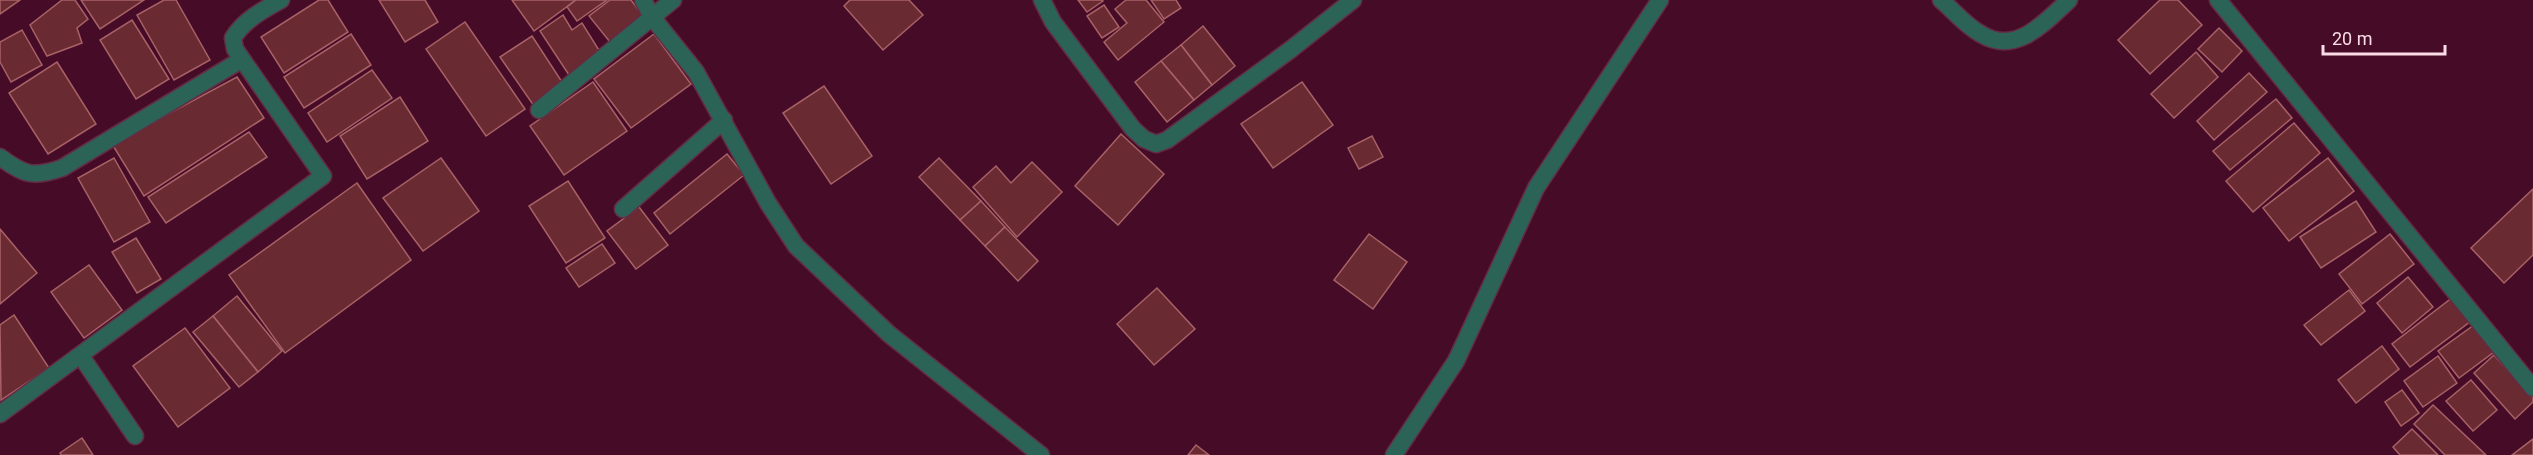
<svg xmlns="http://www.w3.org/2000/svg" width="2533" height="455" font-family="Roboto,sans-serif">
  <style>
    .building { fill: #692a31; stroke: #a86267; stroke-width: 1.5 }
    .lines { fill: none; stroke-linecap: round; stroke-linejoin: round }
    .minor-casing { stroke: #632d46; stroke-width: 19 }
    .minor { stroke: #2b6457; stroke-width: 16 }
  </style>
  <rect width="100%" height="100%" fill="#460c27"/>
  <g class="building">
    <polygon points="0,0 20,0 0,14"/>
    <polygon points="62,0 75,0 88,19 77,28 82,43 47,56 30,25"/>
    <polygon points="81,0 144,0 100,29"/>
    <polygon points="164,0 176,0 210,60 174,80 137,15"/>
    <polygon points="319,0 328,0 348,32 284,73 261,37"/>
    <polygon points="379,0 425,0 438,22 405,42"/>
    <polygon points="512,0 576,0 534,31"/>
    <polygon points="576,0 607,0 577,21 567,7"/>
    <polygon points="610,0 631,0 644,17 610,42 589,16"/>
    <polygon points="850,0 909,0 923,15 883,50 844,6"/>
    <polygon points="1078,0 1102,0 1103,1 1087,12"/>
    <polygon points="1126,0 1146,0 1164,22 1118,60 1104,42 1127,23 1115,9"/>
    <polygon points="1151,0 1176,0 1181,8 1164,19"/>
    <polygon points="2160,0 2178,0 2202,25 2150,74 2118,40"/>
    <polygon points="1104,5 1119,27 1102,38 1087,16"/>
    <polygon points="563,15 572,30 582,23 602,55 569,75 540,31"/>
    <polygon points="132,20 169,79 136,99 100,40"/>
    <polygon points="465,22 525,109 486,136 426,49"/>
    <polygon points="1203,26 1235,66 1212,85 1181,45"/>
    <polygon points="2219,28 2242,51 2222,72 2198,49"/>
    <polygon points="22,30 42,65 11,82 0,62 0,42"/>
    <polygon points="351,34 371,65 304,108 284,77"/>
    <polygon points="654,34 691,84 631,128 594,79"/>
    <polygon points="532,36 564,85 534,106 500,57"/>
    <polygon points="1181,45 1212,85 1194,100 1161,61"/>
    <polygon points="2196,52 2218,77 2174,118 2151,94"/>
    <polygon points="1161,61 1194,100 1167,122 1135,82"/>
    <polygon points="57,62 96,124 48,154 9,93"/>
    <polygon points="372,70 392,98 327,142 308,113"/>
    <polygon points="2249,73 2267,92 2214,140 2197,121"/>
    <polygon points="237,77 264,118 144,196 112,144"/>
    <polygon points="593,82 627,131 564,175 530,126"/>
    <polygon points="1302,82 1333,125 1273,168 1241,124"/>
    <polygon points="824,86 872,156 831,184 783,113"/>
    <polygon points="400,97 428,141 367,179 340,136"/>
    <polygon points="2276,99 2292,118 2230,170 2213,151"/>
    <polygon points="2294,123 2320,153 2253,212 2226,181"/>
    <polygon points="249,132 267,157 166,223 148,197"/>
    <polygon points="1121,134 1164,174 1118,225 1075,186"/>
    <polygon points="1372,136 1383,157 1359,169 1348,148"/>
    <polygon points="727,154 744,175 670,234 654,213"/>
    <polygon points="114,158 150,222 114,242 78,178"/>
    <polygon points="441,158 479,211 423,251 383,198"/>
    <polygon points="939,158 981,201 960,220 919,177"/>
    <polygon points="2328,158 2354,191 2289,241 2263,208"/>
    <polygon points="1032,162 1062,192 1017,237 973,187 996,166 1011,183"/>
    <polygon points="568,181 605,238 566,263 529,206"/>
    <polygon points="357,183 411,260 285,353 229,275"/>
    <polygon points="2533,189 2533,255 2504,283 2471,248"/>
    <polygon points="981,201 1005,227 985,246 960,220"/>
    <polygon points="2356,201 2376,232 2321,268 2300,237"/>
    <polygon points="639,207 668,245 636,269 607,231"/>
    <polygon points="1005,227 1038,261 1018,281 985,246"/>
    <polygon points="0,229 37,273 0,304"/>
    <polygon points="1369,234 1407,262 1373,309 1334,280"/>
    <polygon points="2390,234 2414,264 2362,304 2339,274"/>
    <polygon points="136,238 161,279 137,293 112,252"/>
    <polygon points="602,244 615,263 579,287 566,268"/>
    <polygon points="89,265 122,310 84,338 51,292"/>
    <polygon points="2408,277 2433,307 2402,333 2377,303"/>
    <polygon points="1157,288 1195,329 1154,365 1117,324"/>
    <polygon points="2349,290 2365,311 2321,345 2304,325"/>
    <polygon points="237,296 282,351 258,372 213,316"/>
    <polygon points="2453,297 2471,321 2410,367 2392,344"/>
    <polygon points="14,315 49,368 1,400 0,325"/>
    <polygon points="213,316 258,372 239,387 193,332"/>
    <polygon points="2474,325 2494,352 2459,378 2438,351"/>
    <polygon points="185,328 230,388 178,427 133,366"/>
    <polygon points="2382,346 2399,369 2356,403 2338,380"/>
    <polygon points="2494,355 2533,398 2533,402 2515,419 2474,373"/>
    <polygon points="2438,356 2457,383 2423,407 2404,381"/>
    <polygon points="2471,380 2497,410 2473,431 2446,401"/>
    <polygon points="2402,390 2419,413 2401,426 2385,402"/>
    <polygon points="2433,405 2486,455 2445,455 2414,424"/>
    <polygon points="2412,429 2438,455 2400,455 2393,447"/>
    <polygon points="82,438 93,455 61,455 60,453"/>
    <polygon points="2533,439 2533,455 2512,455"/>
    <polygon points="1196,445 1209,455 1188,455"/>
  </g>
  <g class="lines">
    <defs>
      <g id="minor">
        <polyline points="643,0 652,17 696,72 768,203 796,246 889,334 1041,455"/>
        <polyline points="1042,0 1053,22 1133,129 1144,139 1156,144 1167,140 1290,50 1353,0"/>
        <path d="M1941,0C1954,11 1966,26 1981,34C2016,56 2045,22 2069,0"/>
        <polyline points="2218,0 2533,388"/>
        <polyline points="539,110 673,0"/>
        <path d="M0,157C24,175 33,178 62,168L241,60"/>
        <polyline points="623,209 724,120"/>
        <polyline points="81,356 135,436"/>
        <path d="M0,414L323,176L235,49L233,38C244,20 263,10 281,0"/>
        <polyline points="1394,455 1456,361 1536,188 1660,0"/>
      </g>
    </defs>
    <use href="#minor" class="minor-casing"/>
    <use href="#minor" class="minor"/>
  </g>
  <path d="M2323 45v9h122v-9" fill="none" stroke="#fadce6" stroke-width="3"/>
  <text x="2332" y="45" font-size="18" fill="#fadce6" stroke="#460c27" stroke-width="4.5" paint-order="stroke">20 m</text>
</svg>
